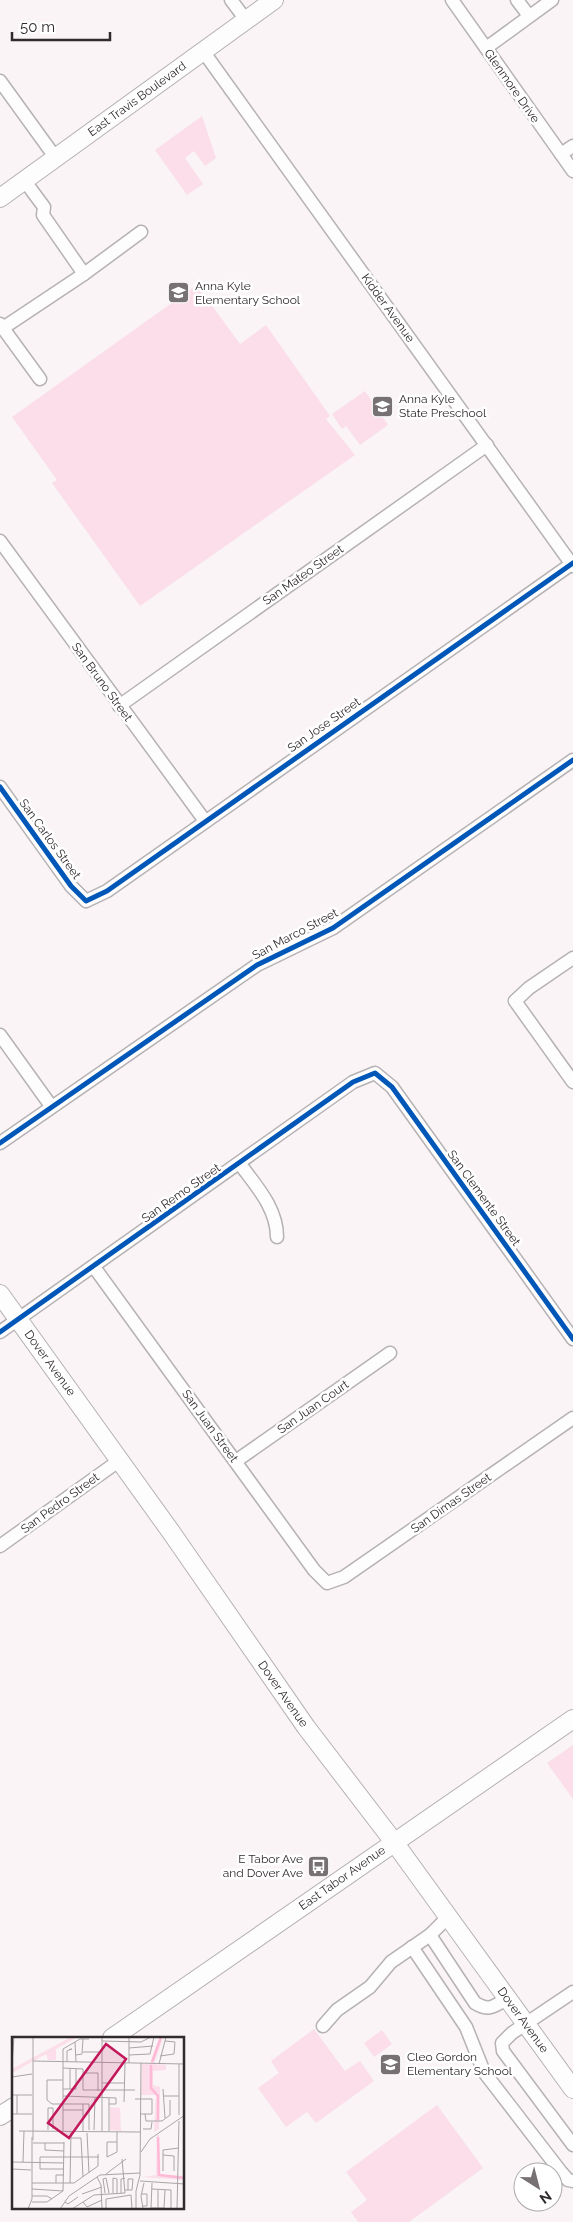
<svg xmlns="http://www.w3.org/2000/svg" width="573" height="2222" font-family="Raleway,sans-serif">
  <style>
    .green { fill: #fbdee9 }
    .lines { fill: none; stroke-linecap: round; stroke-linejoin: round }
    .street-casing { stroke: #b6b1b3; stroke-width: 15 }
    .secondary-casing { stroke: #b6b1b3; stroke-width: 20 }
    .street { stroke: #fefdfe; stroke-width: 12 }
    .secondary { stroke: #fefdfe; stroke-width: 18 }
    .cycleway-casing { stroke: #fff; stroke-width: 8 }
    .cycleway { stroke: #0057b8; stroke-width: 5 }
    .labels { text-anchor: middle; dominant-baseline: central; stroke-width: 5; stroke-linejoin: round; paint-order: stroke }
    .street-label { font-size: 12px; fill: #302b2d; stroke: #fff }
    .poi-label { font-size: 12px; fill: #302b2d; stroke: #fff; text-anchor: start }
    .inset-river { fill: none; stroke: #fdb9d5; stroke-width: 2.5 }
    .inset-road { fill: none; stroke: #a9a4a6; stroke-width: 1 }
    .view { fill: #c2185b; fill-opacity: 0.15; stroke: #c2185b; stroke-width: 2.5 }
    .inset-edge { fill: none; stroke: #302b2d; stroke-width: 2.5 }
  </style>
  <rect width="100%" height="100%" fill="#faf4f6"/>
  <g class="green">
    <polygon points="202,116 216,158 205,166 194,151 185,158 203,184 187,195 155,150"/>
    <polygon points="197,285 240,344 266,325 330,416 326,419 355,455 140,606 52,483 57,480 12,417"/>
    <polygon points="365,391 388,425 360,445 346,426 342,429 332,414"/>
    <polygon points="573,1745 573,1799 547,1763"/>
    <polygon points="314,2029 345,2071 360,2061 374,2081 316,2123 307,2112 286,2127 258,2088 279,2073 271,2061"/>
    <polygon points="382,2030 392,2044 374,2057 364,2043"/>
    <polygon points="437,2105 483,2168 409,2222 358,2222 351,2212 367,2200 346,2172"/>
  </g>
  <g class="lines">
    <defs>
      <g id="street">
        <polyline points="231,0 246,20"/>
        <polyline points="452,0 573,171"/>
        <polyline points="517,0 529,16"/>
        <polyline points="486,48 552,0"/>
        <polyline points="203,51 573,566"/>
        <polyline points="0,81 55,157"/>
        <polyline points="561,154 573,146"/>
        <polyline points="84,274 141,232"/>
        <polyline points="0,324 40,379"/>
        <polyline points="3,328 84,274 43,215 44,207 24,180"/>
        <polyline points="0,541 205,821"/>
        <polyline points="119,706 487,445"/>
        <polyline points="0,787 71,886 86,901 107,891 573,563"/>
        <polyline points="573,958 529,988 515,1001 573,1082"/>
        <polyline points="0,1035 51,1106"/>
        <polyline points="0,1143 257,965 333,928 573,760"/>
        <path d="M240,1164C256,1186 277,1208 277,1237"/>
        <polyline points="94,1267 314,1570 327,1583 344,1577 573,1418"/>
        <polyline points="0,1332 353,1082 375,1073 392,1087 573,1339"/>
        <polyline points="236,1461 390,1353"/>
        <polyline points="0,1546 120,1460"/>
        <path d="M430,1935L475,2003C490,2012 494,2006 508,1998"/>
        <polyline points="412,1947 466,2027 484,2072 561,2172 568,2180 573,2181"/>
        <polyline points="573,1992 512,2033 502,2043 503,2051 573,2145"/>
        <polyline points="323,2026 337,2010 370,1987 391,1962 430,1935 448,1917"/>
      </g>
      <g id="secondary">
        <polyline points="0,198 274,0"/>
        <polyline points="0,1294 171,1532 306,1727 394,1842 573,2089"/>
        <polyline points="112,2038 573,1719"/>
        <polyline points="0,2116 14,2107"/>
      </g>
    </defs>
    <use href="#street" class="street-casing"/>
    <use href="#secondary" class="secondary-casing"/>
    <use href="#street" class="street"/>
    <use href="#secondary" class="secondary"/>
    <defs>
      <g id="cycleway">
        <polyline points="0,787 71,886 86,901 107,891 573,563"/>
        <polyline points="0,1143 257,965 333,928 573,760"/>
        <polyline points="0,1332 353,1082 375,1073 392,1087 573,1339"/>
      </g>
    </defs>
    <use href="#cycleway" class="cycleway-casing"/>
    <use href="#cycleway" class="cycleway"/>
  </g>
  <defs>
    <symbol id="school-square" viewBox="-11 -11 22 22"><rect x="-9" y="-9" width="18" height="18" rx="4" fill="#777173" stroke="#fff"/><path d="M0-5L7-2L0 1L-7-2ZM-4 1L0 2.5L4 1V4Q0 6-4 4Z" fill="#fff"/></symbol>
    <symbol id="bus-square" viewBox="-11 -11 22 22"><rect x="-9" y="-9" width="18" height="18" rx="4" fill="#777173" stroke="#fff"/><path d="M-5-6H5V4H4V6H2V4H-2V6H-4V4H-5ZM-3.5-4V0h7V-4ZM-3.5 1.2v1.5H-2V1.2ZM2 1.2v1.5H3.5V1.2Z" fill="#fff"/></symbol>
  </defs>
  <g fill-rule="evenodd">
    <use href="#school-square" x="166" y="280" width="25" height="25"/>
    <use href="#school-square" x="370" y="394" width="25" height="25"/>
    <use href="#bus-square" x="306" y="1854" width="25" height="25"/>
    <use href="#school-square" x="378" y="2052" width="25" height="25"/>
  </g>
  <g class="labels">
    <g class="street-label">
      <text transform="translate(512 86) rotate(55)">Glenmore Drive</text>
      <text transform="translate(137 99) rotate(-36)">East Travis Boulevard</text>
      <text transform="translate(388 308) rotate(54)">Kidder Avenue</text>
      <text transform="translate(303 575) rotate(-35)">San Mateo Street</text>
      <text transform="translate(102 682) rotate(54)">San Bruno Street</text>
      <text transform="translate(324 725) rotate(-35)">San Jose Street</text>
      <text transform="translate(50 839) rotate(54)">San Carlos Street</text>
      <text transform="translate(295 934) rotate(-28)">San Marco Street</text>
      <text transform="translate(181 1193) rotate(-35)">San Remo Street</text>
      <text transform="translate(484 1198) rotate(54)">San Clemente Street</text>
      <text transform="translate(50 1363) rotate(54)">Dover Avenue</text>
      <text transform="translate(313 1407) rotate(-35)">San Juan Court</text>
      <text transform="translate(210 1426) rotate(54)">San Juan Street</text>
      <text transform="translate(60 1503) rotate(-36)">San Pedro Street</text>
      <text transform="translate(451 1503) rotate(-35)">San Dimas Street</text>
      <text transform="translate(283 1694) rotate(55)">Dover Avenue</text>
      <text transform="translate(342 1878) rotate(-35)">East Tabor Avenue</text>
      <text transform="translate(523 2020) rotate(54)">Dover Avenue</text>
    </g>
    <g class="poi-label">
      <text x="195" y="286">Anna Kyle<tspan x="195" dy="14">Elementary School</tspan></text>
      <text x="399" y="399">Anna Kyle<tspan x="399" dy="14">State Preschool</tspan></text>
      <text x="303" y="1859" text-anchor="end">E Tabor Ave<tspan x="303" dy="14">and Dover Ave</tspan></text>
      <text x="407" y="2057">Cleo Gordon<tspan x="407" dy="14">Elementary School</tspan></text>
    </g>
  </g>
  <g transform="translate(12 2037)">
    <rect width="172" height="172" fill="#faf4f6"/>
    <path d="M59,0H65L44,12V23H36L34,17L0,36V32ZM148,0L150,4L142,27L154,28V33L141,34V48L148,50L147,92L142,95L144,58H129L130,27H138ZM98,70L108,71L109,94L98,93ZM147,97L148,138L172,139V143L130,140L144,138L145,98Z" fill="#fbdee9"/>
    <path class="inset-river" d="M140,25L149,0M139,28V51L146,59V83M146,100L147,138L173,141"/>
    <path class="inset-road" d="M90,4L129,5L139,0M63,5L64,25M117,11L141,9M71,15H89M64,18L70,17L71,2M117,18L138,17L142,0M148,19L162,17L163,5L153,4M21,24L173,27M55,25V14L59,12H60L57,13M117,26V0M0,27L2,0M147,27L154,0M167,27V78M51,31L71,32V53H123M71,36H86V54M0,40L20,37M51,43H35V63L40,67H77V93M90,46H112M51,52H64V32M58,52V31M151,52L153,81M0,58H20M51,59L104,61V67H97M151,59H167M123,62H140V77H128M112,65L113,26M51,73H71M0,77H20M5,77V58M133,77L134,84H150L158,78V63M131,92H139L140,85M36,93V71H41V92M82,93L83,60M7,94L128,95M51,94V12L68,2H77M71,94V67M90,94V0M97,94V61M105,95V115L95,120V105H105M75,96L77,136M59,101H69L71,140M21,103V0M21,106H52M33,106V113L52,114M151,113V134M151,113L167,111M129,115L138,102L173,78M151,118L162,119V134M0,125L52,126M11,125L12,94M0,132L19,133M52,132H28V120H87M94,137L114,122M85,140L89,148L90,172M128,144L173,147M20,146H62L86,129V117M44,146V138H52M58,146L59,95M20,152L51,154M140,152L159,153V172M113,153H116V142H121L120,153H116M93,156L91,142L94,141L97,156M101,156V141L105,142V156M109,156V142L113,141M70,157L90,150M130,157H135V169H131M20,159H35L40,162M20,165H35L51,154L52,105M53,165L56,167L66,160M71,165L75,170L90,163M139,171H152L153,153M139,171L140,146M146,171V153M16,172L20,162V100M48,172L57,159L88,138L128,136M60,172L82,158L113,156L110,122M94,172V162L119,158L120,172M124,172V154L128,138L129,26M131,172L129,159L132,146M165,172L167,84M172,172V153"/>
    <path class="view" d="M94,7L114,22L57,101L36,86Z"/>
    <rect width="172" height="172" class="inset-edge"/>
  </g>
  <g transform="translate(538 2187) rotate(144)"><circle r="24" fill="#ffffff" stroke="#acaaab"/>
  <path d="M0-4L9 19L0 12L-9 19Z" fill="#777173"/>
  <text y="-8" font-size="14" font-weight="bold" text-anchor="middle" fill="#302b2d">N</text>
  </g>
  <path d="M12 32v8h98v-8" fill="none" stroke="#302b2d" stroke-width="2.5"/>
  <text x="20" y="32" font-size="15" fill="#302b2d" stroke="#ffffff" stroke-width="4" paint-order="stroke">50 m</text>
</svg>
